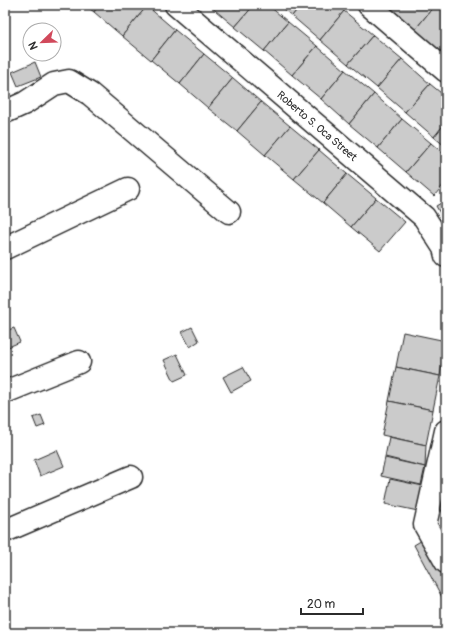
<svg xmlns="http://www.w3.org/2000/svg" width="451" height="638" font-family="Pangolin,sans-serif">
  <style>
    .building { fill: #cbcbcb; stroke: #2b2b2b }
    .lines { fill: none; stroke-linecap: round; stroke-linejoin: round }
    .minor-casing { stroke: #2b2b2b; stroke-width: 25 }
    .minor { stroke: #fff; stroke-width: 22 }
    .labels { text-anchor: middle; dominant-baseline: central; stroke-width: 3; stroke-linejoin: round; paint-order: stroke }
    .street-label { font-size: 11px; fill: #2b2b2b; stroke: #fff }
  </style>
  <rect width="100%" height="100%" fill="#fff"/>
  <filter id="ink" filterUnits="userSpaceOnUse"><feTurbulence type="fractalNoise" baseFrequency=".025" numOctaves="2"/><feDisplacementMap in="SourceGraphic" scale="8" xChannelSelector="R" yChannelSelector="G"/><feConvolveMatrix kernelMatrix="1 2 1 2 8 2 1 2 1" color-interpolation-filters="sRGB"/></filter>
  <g filter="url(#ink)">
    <g class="building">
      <polygon points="85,5 99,5 94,12"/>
      <polygon points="99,5 146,5 147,6 122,36 94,12"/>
      <polygon points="209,5 254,5 235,27"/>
      <polygon points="254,5 268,5 288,22 264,51 235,27"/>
      <polygon points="278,5 301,5 292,16"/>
      <polygon points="301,5 337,5 344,11 320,40 292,16"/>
      <polygon points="387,5 435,5 414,31 385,7"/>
      <polygon points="435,5 446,5 446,49 441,55 414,31"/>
      <polygon points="147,6 175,30 151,60 122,36"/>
      <polygon points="344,11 373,35 348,64 320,40"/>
      <polygon points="288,22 317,46 292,75 264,51"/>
      <polygon points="175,30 204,54 180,84 151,60"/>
      <polygon points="373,35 402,59 377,88 348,64"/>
      <polygon points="317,46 345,70 321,99 292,75"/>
      <polygon points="204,54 233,78 208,108 180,84"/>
      <polygon points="402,59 430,84 405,112 377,88"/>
      <polygon points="35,62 41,77 18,86 12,72"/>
      <polygon points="345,70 374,94 349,124 321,99"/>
      <polygon points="233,78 261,102 237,131 208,108"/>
      <polygon points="430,84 446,97 446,122 434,137 405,112"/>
      <polygon points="374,94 402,119 378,148 349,124"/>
      <polygon points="261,102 290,126 265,155 237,131"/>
      <polygon points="402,119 431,143 406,172 378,148"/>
      <polygon points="446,122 446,147 434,137"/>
      <polygon points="290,126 319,150 294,179 265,155"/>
      <polygon points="431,143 446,156 446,182 434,196 406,172"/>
      <polygon points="319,150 347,174 323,203 294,179"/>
      <polygon points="347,174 376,198 351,227 323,203"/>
      <polygon points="376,198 405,222 380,251 351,227"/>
      <polygon points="446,200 446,224 436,206"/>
      <polygon points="192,327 199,341 190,347 182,332"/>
      <polygon points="14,328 20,342 6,348 5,331"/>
      <polygon points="403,332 446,341 440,376 396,367"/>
      <polygon points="177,354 187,375 174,381 164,360"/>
      <polygon points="243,367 251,381 231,392 223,377"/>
      <polygon points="396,367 440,376 433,410 389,401"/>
      <polygon points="389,401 433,410 426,445 382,435"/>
      <polygon points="41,415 45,425 37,428 33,418"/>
      <polygon points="389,437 426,445 425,467 385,457"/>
      <polygon points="57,450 64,466 40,476 34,460"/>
      <polygon points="385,458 425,467 421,485 381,476"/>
      <polygon points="390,479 423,486 418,511 385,504"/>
      <polygon points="446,496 446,517 445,518 437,501"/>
      <polygon points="424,539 446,580 446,600 444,601 414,545"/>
    </g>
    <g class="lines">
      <defs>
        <g id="minor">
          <path id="s1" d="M176,5L424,217L444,248L446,256"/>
          <polyline points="369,5 446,71"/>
          <polyline points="5,112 25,103 54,84 69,81 90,94 229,212"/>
          <polyline points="5,248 128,189"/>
          <polyline points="5,392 79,362"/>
          <polyline points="446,431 425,525 446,562"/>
          <polyline points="5,531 131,477"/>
        </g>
      </defs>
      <use href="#minor" class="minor-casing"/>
      <use href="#minor" class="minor"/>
    </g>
  </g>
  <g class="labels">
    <g class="street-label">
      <text stroke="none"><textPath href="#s1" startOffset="186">Roberto S. Oca Street</textPath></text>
    </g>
  </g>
  <rect width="451" height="638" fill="none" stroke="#fff" stroke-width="20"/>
  <rect x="10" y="10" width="431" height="618" fill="none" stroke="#2b2b2b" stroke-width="1.5" filter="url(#ink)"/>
  <g transform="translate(42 42) rotate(247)"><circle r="19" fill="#ffffff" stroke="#aaaaaa"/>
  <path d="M0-3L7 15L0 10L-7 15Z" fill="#d1495b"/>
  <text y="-6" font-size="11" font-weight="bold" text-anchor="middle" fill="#2b2b2b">N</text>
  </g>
  <path d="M301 608v6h62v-6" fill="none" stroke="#2b2b2b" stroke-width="2"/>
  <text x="307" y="608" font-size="12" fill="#2b2b2b" stroke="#ffffff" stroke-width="3" paint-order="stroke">20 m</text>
</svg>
